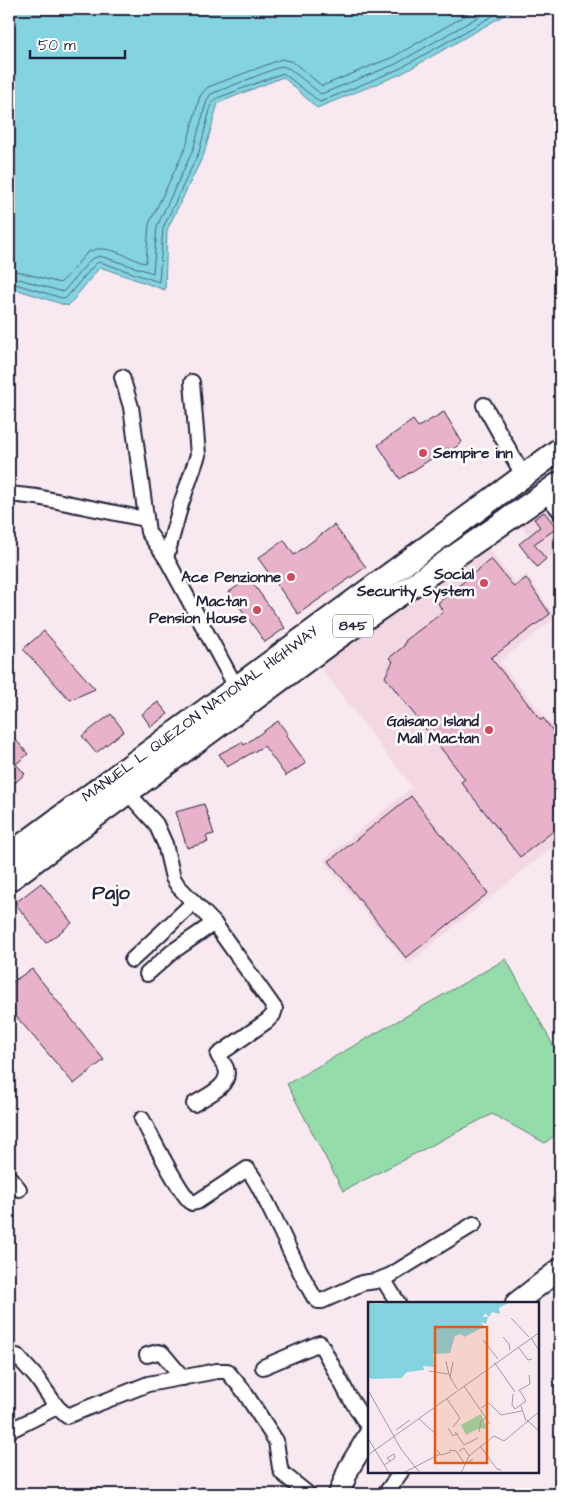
<svg xmlns="http://www.w3.org/2000/svg" width="569" height="1503" font-family="'Architects Daughter',sans-serif">
  <style>
    .built { fill: #f3d8e4 }
    .green { fill: #95dcab; stroke: #5c7f73 }
    .water { fill: #83d3e0; stroke: #5c8c9e }
    .lines { fill: none; stroke-linecap: round; stroke-linejoin: round }
    .shore { stroke: #49697d; stroke-width: 1 }
    .building { fill: #e8b2cb; stroke: #22223b }
    .street-casing { stroke: #22223b; stroke-width: 18 }
    .secondary-casing { stroke: #22223b; stroke-width: 24 }
    .primary-casing { stroke: #22223b; stroke-width: 26 }
    .street { stroke: #fff; stroke-width: 14 }
    .secondary { stroke: #fff; stroke-width: 20 }
    .primary { stroke: #fff; stroke-width: 22 }
    .poi-dot { fill: #d1495b; stroke: #fff; stroke-width: 2 }
    .labels { text-anchor: middle; dominant-baseline: central; stroke-width: 5; stroke-linejoin: round; paint-order: stroke }
    .shield { fill: #fff; stroke: #646476; stroke-width: 1 }
    .shield-label { font-size: 14px; font-weight: bold; fill: #22223b }
    .poi-label { font-size: 15px; font-weight: bold; fill: #22223b; stroke: #fff; text-anchor: end }
    .street-label { font-size: 15px; fill: #22223b; stroke: #fff }
    .district-label { font-size: 20px; font-weight: bold; fill: #22223b; stroke: #fff }
    .inset-river { fill: none; stroke: #83d3e0; stroke-width: 2.5 }
    .inset-road { fill: none; stroke: #a299a7; stroke-width: 1 }
    .view { fill: #e8590c; fill-opacity: 0.15; stroke: #e8590c; stroke-width: 2.5 }
    .inset-edge { fill: none; stroke: #22223b; stroke-width: 2.5 }
  </style>
  <rect width="100%" height="100%" fill="#f8e8ef"/>
  <filter id="ink" filterUnits="userSpaceOnUse"><feTurbulence type="fractalNoise" baseFrequency=".02" numOctaves="2"/><feDisplacementMap in="SourceGraphic" scale="10" xChannelSelector="R" yChannelSelector="G"/><feConvolveMatrix kernelMatrix="1 2 1 2 8 2 1 2 1" color-interpolation-filters="sRGB"/></filter>
  <g filter="url(#ink)">
    <g class="built">
      <polygon points="546,502 560,521 560,549 547,559 519,523"/>
      <polygon points="487,547 515,583 527,574 555,618 499,662 560,735 560,841 408,964 323,860 412,787 319,666"/>
    </g>
    <polygon class="green" points="506,959 560,1058 560,1131 545,1143 492,1114 343,1191 287,1084"/>
    <polygon class="water" points="9,9 515,9 401,74 317,108 283,77 218,103 204,154 167,230 165,290 100,267 68,306 9,287"/>
    <g class="lines">
      <g class="shore">
        <path d="M9,269L60,283C69,276 76,265 84,256C99,239 127,257 144,263L146,262L149,224L186,147L200,96L208,87L282,59L293,62L322,86L393,57L477,9"/>
        <polyline points="9,276 63,292 91,259 100,256 153,273 157,226 193,150 207,100 211,94 282,66 290,69 321,94 396,64 492,9"/>
        <polyline points="9,282 65,299 95,264 100,262 159,282 163,228 199,152 212,102 215,99 283,73 320,102 399,69 505,9"/>
      </g>
    </g>
    <g class="building">
      <polygon points="444,412 462,442 451,451 448,448 400,479 378,445 413,420 418,427"/>
      <polygon points="544,512 557,528 534,544 546,559 537,567 519,544 540,527 534,519"/>
      <polygon points="334,525 366,567 298,614 258,558 284,540 294,555"/>
      <polygon points="491,559 514,587 526,578 550,614 491,658 541,720 543,718 560,740 560,826 520,857 461,782 465,779 385,677 393,661 389,658 404,646 406,640 443,612 438,603"/>
      <polygon points="249,578 285,628 265,642 229,592"/>
      <polygon points="44,631 95,689 70,700 23,649"/>
      <polygon points="158,702 168,714 151,727 142,714"/>
      <polygon points="111,714 124,731 96,753 82,736"/>
      <polygon points="278,721 287,733 286,735 306,763 286,776 264,746 227,767 219,754 242,742 244,745"/>
      <polygon points="9,732 28,754 16,764 25,774 9,788"/>
      <polygon points="411,796 488,893 406,958 329,861"/>
      <polygon points="204,804 214,834 206,836 208,842 187,848 176,812"/>
      <polygon points="41,883 72,923 46,943 15,903"/>
      <polygon points="32,969 104,1060 74,1084 9,1008 9,984"/>
    </g>
    <g class="lines">
      <defs>
        <g id="street">
          <polyline points="122,377 131,407 148,532 166,558 236,687"/>
          <polyline points="484,405 523,475"/>
          <polyline points="545,493 560,511"/>
          <polyline points="9,494 37,497 145,519"/>
          <polyline points="166,558 181,504 198,455 192,382"/>
          <path d="M128,793L156,824L165,844L173,878L178,886L214,923L275,1009L273,1015L267,1021L218,1055C220,1059 224,1064 226,1068C232,1086 206,1096 194,1104"/>
          <polyline points="132,960 194,902"/>
          <polyline points="147,974 172,952 214,923"/>
          <path d="M142,1119C152,1137 179,1193 192,1203L197,1202L247,1169C256,1179 261,1191 267,1203C283,1234 296,1267 314,1297L318,1301H322L362,1283L376,1281L391,1275L474,1224"/>
          <polyline points="9,1177 19,1189"/>
          <polyline points="383,1279 398,1303"/>
          <polyline points="147,1355 158,1352 162,1353 183,1378"/>
          <polyline points="17,1356 36,1377 57,1407 67,1416 148,1384 217,1371 227,1371 243,1390 276,1441 280,1468 282,1473 308,1494"/>
          <polyline points="263,1367 320,1343 348,1395 369,1428"/>
          <polyline points="9,1431 57,1407"/>
          <polyline points="385,1494 401,1472"/>
        </g>
        <g id="secondary">
          <polyline points="516,1303 560,1269"/>
          <polyline points="339,1494 349,1468 369,1435"/>
        </g>
        <g id="primary">
          <polyline points="9,855 560,449"/>
          <polyline points="9,880 337,638 560,483"/>
        </g>
      </defs>
      <use href="#street" class="street-casing"/>
      <use href="#secondary" class="secondary-casing"/>
      <use href="#primary" class="primary-casing"/>
      <use href="#street" class="street"/>
      <use href="#secondary" class="secondary"/>
      <use href="#primary" class="primary"/>
    </g>
  </g>
  <g class="poi-dot">
    <circle cx="423" cy="453" r="5"/>
    <circle cx="291" cy="577" r="5"/>
    <circle cx="484" cy="583" r="5"/>
    <circle cx="257" cy="610" r="5"/>
    <circle cx="489" cy="730" r="5"/>
  </g>
  <g class="labels">
    <rect class="shield" x="333" y="614.5" width="40" height="23" rx="4"/>
    <g class="shield-label">
      <text x="353" y="626">845</text>
    </g>
    <g class="poi-label">
      <text x="433" y="453" text-anchor="start">Sempire inn</text>
      <text x="474" y="574">Social<tspan x="474" dy="17">Security System</tspan></text>
      <text x="281" y="577">Ace Penzionne</text>
      <text x="247" y="601">Mactan<tspan x="247" dy="17">Pension House</tspan></text>
      <text x="479" y="721">Gaisano Island<tspan x="479" dy="17">Mall Mactan</tspan></text>
    </g>
    <g class="street-label">
      <text transform="translate(200 714) rotate(-36)">MANUEL L. QUEZON NATIONAL HIGHWAY</text>
    </g>
    <g class="district-label">
      <text x="111" y="893">Pajo</text>
    </g>
  </g>
  <g transform="translate(368 1302)">
    <rect width="171" height="171" fill="#f8e8ef"/>
    <path d="M113,112L119,127L112,126L98,133L93,123Z" fill="#95dcab"/>
    <path d="M0,1L6,2L140,1L131,6L132,12L124,10L121,15L117,11L115,15H120L118,22L113,20L116,25L96,35L93,32L87,34L82,51L65,52L66,65L55,64L56,68L39,70L33,76L4,77L0,75Z" fill="#83d3e0"/>
    <path class="inset-river" d="M0,10L20,1M0,11L24,1M56,12L83,1M0,13L28,1M0,15L32,1M0,17L36,1M0,18L40,1M0,20L44,1M0,22L49,1M0,23L53,1M0,25L57,1M0,27L61,1M0,28L65,1M0,30L70,1M0,32L74,1M0,33L79,1M0,35L87,1M0,38L91,1M0,40L94,1M0,41L96,1M0,43L99,1M0,45L94,7L102,1M0,46L95,9L105,1M0,48L96,10L107,1M0,50L97,12L110,1"/>
    <path class="inset-road" d="M143,16L161,35M135,35L141,42L142,48M163,36L172,50M115,38L130,57M151,46L160,58L164,57M78,59L81,73L89,87M126,60L147,90M61,69L80,72M82,75L85,60M96,84L122,122M0,88L33,147L52,171M150,89L162,82L161,73M145,92L144,103L147,107L158,99L152,89M79,97L92,116L85,125M153,104L158,119M113,106L121,101L133,113L154,109M51,117L69,133M159,118L172,130M80,126L85,134L90,131M28,128L42,118M87,130L96,143L110,136M111,130L113,119L118,116M0,136L21,171M112,144L129,167L133,168M69,148L73,153L83,150M81,148L88,149L97,162L105,157M91,149L96,146L101,154M0,153L172,30M16,163L27,156L26,152L19,156L22,159M35,171L72,152M93,171L101,154L126,134L136,139L172,109"/>
    <path class="view" d="M67,25H119V161H67Z"/>
    <rect width="171" height="171" class="inset-edge"/>
  </g>
  <rect width="569" height="1503" fill="none" stroke="#fff" stroke-width="30"/>
  <rect x="15" y="15" width="539" height="1473" fill="none" stroke="#22223b" stroke-width="2" filter="url(#ink)"/>
  <path d="M30 50v8h95v-8" fill="none" stroke="#22223b" stroke-width="2.5"/>
  <text x="38" y="50" font-size="15" fill="#22223b" stroke="#ffffff" stroke-width="4" paint-order="stroke">50 m</text>
</svg>
